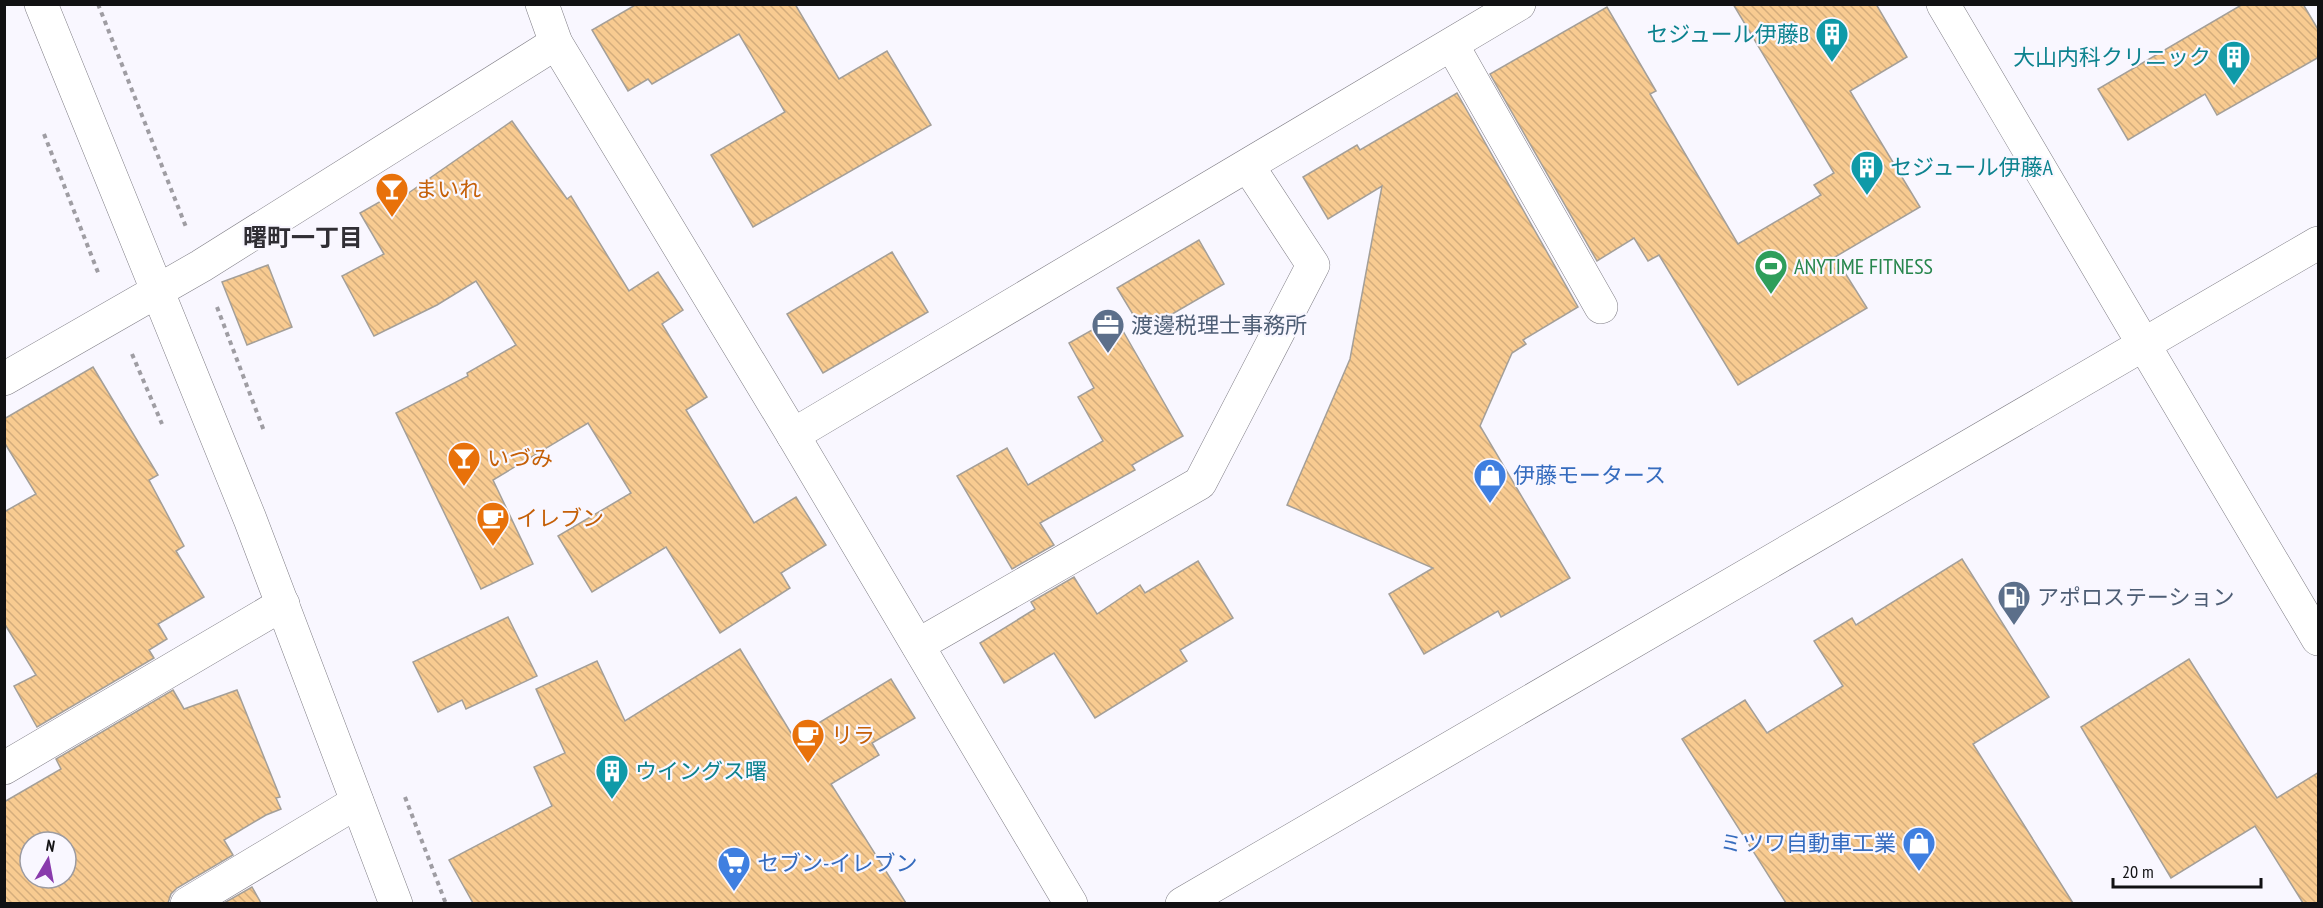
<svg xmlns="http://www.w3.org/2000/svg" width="2323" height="908" font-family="'PT Sans Narrow','Noto Sans JP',sans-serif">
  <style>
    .building { fill: url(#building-back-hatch); stroke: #a49f98; stroke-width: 1.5; fill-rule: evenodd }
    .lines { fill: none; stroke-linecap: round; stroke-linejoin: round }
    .minor-casing { stroke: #7f7d85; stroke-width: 34 }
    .tertiary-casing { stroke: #7f7d85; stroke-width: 34 }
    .path { stroke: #9f9da3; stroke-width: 4; stroke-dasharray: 4.5 4.5; stroke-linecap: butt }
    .minor { stroke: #fff; stroke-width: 33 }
    .tertiary { stroke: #fff; stroke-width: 33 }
    .labels { text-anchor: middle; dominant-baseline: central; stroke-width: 4.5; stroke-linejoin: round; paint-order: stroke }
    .culture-label { font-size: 22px; fill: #0d838f; stroke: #f9f7ff; text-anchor: end }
    .food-label { font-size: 22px; fill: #c56008; stroke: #f9f7ff; text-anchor: start }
    .leisure-label { font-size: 22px; fill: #27864d; stroke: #f9f7ff; text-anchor: start }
    .service-label { font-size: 22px; fill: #4e5e75; stroke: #f9f7ff; text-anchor: start }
    .shop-label { font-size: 22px; fill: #366cbe; stroke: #f9f7ff; text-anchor: start }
    .neighbourhood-label { font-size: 24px; font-weight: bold; fill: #302e34; stroke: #f9f7ff }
  </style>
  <defs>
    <pattern id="building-back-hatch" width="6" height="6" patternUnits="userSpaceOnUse" patternTransform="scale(1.5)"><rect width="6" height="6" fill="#f8cb91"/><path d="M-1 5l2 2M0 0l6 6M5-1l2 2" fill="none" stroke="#d4ad7c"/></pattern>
  </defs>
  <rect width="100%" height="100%" fill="#f9f7ff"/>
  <g class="building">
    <polygon points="637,4 795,4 839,79 887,51 931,125 753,227 711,155 785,112 739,34 652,84 648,79 628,91 592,30"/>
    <polygon points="1733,4 1876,4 1907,57 1850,91 1920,207 1835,257 1867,308 1738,385 1659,255 1648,261 1634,238 1597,261 1490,74 1607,7 1656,91 1650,94 1738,244 1821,195 1814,185 1834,173"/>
    <polygon points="2243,4 2303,4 2319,31 2319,57 2217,115 2205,94 2128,140 2098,89"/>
    <polygon points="1457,93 1578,307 1523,340 1526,344 1512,353 1480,426 1570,578 1501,617 1498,611 1424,654 1389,594 1433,568 1287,505 1350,359 1382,186 1328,219 1303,177 1357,145 1360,150"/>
    <polygon points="512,121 567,199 571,196 629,291 658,272 683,310 662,324 707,397 686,410 754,523 796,497 826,545 781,573 790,588 720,633 666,547 592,592 558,536 631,493 588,423 493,480 533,564 481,589 396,413 468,376 467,373 516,345 476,281 437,305 374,336 342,276 384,254 360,213 404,188 407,194"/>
    <polygon points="1199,240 1224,284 1143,331 1117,288"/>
    <polygon points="892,252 928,312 823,373 787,314"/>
    <polygon points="268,265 292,327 247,345 222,282"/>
    <polygon points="1115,317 1183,436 1132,465 1135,470 1040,523 1054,545 1012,569 957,476 1007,448 1028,485 1103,441 1078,397 1094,388 1069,343"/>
    <polygon points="93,367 158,475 149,480 184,546 176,551 204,597 158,624 167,639 149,650 154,658 37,727 14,686 36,675 4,623 4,512 36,494 4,442 4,419"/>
    <polygon points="1962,559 2049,697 1973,744 2073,903 1786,903 1682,739 1745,700 1767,733 1843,686 1814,641 1852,618 1856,625"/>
    <polygon points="1198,561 1233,618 1180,650 1187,661 1095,718 1054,653 1004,683 980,643 1035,609 1031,602 1074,577 1097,614 1140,585 1145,593"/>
    <polygon points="508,617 537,676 466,709 462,700 438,712 413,662"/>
    <polygon points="740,649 794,738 891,679 915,718 872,743 879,755 831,784 906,903 473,903 449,860 552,806 534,767 565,753 536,689 597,661 625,721"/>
    <polygon points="2189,659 2277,798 2319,772 2319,903 2303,903 2255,826 2171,878 2081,727"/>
    <path d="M173,690L184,709L237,690L280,797L276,798L281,809L266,815L224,840L233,855L177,888L171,894L168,903H4V802L61,769L56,759ZM30,842H66V878H30Z"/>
    <polygon points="252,887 261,903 224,903"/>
  </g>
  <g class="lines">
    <defs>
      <g id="minor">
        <polyline points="542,4 556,43 793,435 1071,904"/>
        <polyline points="1943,4 2144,345"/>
        <polyline points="1452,45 1601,307"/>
        <polyline points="4,379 201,266 556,43"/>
        <polyline points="793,435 1519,4"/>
        <polyline points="918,645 1200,483 1313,265 1248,166"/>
        <polyline points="4,768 283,604"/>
        <polyline points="187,904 357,802"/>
      </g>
      <g id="tertiary">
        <polyline points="41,4 250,519 396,904"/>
        <polyline points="2144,345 2318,639"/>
        <polyline points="1182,904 2318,243"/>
      </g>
    </defs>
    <use href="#minor" class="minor-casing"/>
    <use href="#tertiary" class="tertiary-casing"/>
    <g class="path">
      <polyline points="98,4 186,227"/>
      <polyline points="44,134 99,275"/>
      <polyline points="217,307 264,431"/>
      <polyline points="132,354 162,424"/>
      <polyline points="405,797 446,904"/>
    </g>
    <use href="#minor" class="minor"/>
    <use href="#tertiary" class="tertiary"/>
  </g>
  <defs>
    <symbol id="building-pin" viewBox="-11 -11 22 30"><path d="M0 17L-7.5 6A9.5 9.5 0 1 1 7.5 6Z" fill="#0f9aa8" stroke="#f9f7ff"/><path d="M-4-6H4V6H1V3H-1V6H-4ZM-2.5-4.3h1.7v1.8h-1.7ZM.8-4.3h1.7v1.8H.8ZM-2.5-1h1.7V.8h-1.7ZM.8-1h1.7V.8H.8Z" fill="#fff"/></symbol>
    <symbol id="bar-pin" viewBox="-11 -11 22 30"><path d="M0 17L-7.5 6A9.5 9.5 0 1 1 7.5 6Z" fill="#e8710a" stroke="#f9f7ff"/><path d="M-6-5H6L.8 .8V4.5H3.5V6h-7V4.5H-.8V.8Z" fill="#fff"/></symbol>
    <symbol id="stadium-pin" viewBox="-11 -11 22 30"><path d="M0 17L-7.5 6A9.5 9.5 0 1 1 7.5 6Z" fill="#2e9e5b" stroke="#f9f7ff"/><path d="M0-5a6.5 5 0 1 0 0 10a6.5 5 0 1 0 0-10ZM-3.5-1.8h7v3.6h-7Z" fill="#fff"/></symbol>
    <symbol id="office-pin" viewBox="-11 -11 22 30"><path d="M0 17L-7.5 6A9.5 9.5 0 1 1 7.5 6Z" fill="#5c6f8a" stroke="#f9f7ff"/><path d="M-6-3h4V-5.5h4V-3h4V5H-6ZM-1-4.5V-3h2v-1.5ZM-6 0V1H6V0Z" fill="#fff"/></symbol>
    <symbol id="shop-pin" viewBox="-11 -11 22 30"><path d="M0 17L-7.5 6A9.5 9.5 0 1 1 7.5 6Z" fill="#3f7fe0" stroke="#f9f7ff"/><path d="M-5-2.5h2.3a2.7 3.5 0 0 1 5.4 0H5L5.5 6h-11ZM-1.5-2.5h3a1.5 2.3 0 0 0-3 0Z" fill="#fff"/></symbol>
    <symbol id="cafe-pin" viewBox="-11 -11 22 30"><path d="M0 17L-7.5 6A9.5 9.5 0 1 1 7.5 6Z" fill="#e8710a" stroke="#f9f7ff"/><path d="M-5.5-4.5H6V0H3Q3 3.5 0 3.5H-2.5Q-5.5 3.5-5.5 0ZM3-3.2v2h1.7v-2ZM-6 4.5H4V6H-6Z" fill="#fff"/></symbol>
    <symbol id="fuel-pin" viewBox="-11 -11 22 30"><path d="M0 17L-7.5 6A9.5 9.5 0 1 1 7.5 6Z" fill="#5c6f8a" stroke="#f9f7ff"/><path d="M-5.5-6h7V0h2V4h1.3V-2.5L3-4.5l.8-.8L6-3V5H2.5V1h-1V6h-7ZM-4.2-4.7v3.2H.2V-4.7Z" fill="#fff"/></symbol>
    <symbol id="supermarket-pin" viewBox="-11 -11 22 30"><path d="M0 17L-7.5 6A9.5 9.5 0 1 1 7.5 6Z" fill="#3f7fe0" stroke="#f9f7ff"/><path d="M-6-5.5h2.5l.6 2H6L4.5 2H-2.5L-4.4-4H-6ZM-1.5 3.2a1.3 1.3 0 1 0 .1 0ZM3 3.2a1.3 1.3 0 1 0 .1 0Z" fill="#fff"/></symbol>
  </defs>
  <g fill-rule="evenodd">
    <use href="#building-pin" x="1813" y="15" width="38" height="52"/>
    <use href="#building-pin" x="2215" y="38" width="38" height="52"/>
    <use href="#building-pin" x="1848" y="148" width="38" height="52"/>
    <use href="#bar-pin" x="373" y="170" width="38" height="52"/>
    <use href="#stadium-pin" x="1752" y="247" width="38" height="52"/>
    <use href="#office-pin" x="1089" y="306" width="38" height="52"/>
    <use href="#bar-pin" x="445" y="439" width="38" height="52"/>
    <use href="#shop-pin" x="1471" y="456" width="38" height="52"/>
    <use href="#cafe-pin" x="474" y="499" width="38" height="52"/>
    <use href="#fuel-pin" x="1995" y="578" width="38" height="52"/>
    <use href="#cafe-pin" x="789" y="716" width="38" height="52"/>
    <use href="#building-pin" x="593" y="752" width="38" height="52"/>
    <use href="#shop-pin" x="1900" y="824" width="38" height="52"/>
    <use href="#supermarket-pin" x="715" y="844" width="38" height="52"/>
  </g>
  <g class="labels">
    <g class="culture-label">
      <text x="1809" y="34">セジュール伊藤B</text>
      <text x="2211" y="57">大山内科クリニック</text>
      <text x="1890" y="167" text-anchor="start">セジュール伊藤A</text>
      <text x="635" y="771" text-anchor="start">ウイングス曙</text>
    </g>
    <g class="food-label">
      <text x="415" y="189">まいれ</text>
      <text x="487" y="458">いづみ</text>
      <text x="516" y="518">イレブン</text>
      <text x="831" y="735">リラ</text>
    </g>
    <g class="leisure-label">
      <text x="1794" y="266">ANYTIME FITNESS</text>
    </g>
    <g class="service-label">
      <text x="1131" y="325">渡邊税理士事務所</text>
      <text x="2037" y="597">アポロステーション</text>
    </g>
    <g class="shop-label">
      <text x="1513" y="475">伊藤モータース</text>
      <text x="1896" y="843" text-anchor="end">ミツワ自動車工業</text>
      <text x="757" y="863">セブン-イレブン</text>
    </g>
    <g class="neighbourhood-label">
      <text x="303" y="237">曙町一丁目</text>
    </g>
  </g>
  <rect width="2323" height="908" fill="none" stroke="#111113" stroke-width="12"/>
  <g transform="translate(48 860) rotate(10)"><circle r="28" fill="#f9f7ff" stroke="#9c9ba1" stroke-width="1.5"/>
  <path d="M0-4.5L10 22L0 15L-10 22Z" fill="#893bac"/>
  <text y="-9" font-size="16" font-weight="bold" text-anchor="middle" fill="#111113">N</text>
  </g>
  <path d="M2113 878v9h148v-9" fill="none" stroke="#111113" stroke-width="3"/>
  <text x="2122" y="878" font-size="18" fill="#111113" stroke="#f9f7ff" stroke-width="4.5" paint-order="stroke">20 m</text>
</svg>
